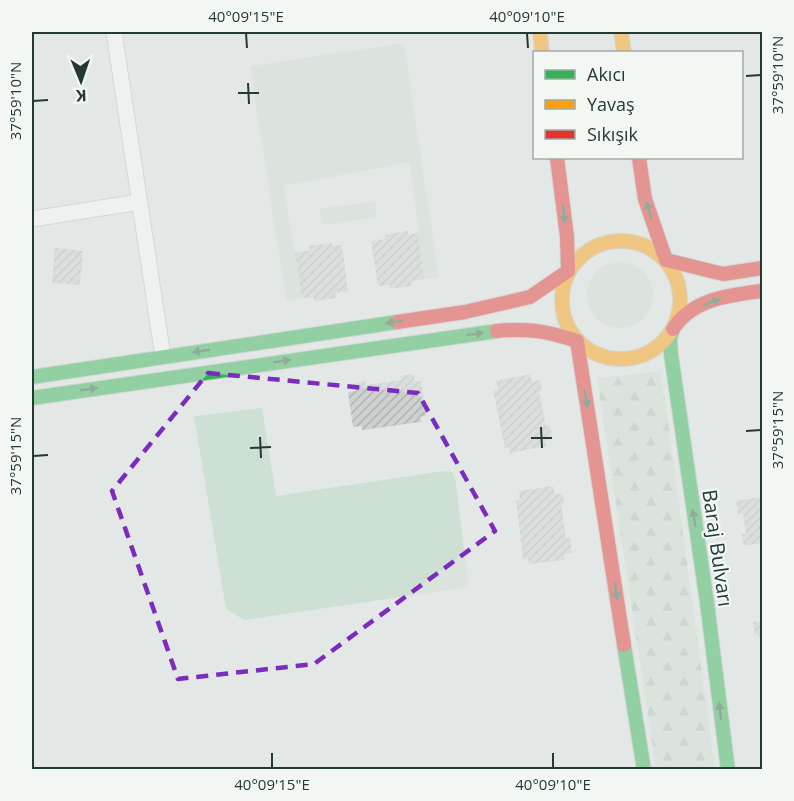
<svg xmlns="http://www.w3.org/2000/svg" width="794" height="801" font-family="'Open Sans',sans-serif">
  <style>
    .green { fill: #cee0d3 }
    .forest { fill: url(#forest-firs) }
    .building { fill: url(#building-hatch) }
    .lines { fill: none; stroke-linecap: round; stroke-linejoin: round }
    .street-casing { stroke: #c0c5c3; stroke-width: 17 }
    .fast-casing { stroke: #c0c6c3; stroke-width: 16 }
    .slow-casing { stroke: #c0c6c3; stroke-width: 16 }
    .jam-casing { stroke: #c0c6c3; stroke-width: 16 }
    .street { stroke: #fbfcfb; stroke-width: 15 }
    .fast { stroke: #30b455; stroke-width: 14 }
    .slow { stroke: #ff9f0a; stroke-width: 14 }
    .jam { stroke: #e5322d; stroke-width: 14 }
    .oneway { fill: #28643f }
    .marked { fill: none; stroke: #7b2cbf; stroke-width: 4.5; stroke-dasharray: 12 8; stroke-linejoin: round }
    .ticks { fill: none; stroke: #243933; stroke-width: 2 }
    .labels { text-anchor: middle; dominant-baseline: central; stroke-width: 4.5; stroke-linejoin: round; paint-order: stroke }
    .street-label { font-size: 20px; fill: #243933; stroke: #f2f7f4 }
    .neatline { fill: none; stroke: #243933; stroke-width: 2 }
    .ticks-label { font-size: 15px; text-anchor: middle; fill: #243933 }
  </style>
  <defs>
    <pattern id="forest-firs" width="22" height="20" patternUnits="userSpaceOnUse" patternTransform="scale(1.5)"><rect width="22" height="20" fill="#cee0d3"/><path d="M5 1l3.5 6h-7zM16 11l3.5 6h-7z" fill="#b1c1b6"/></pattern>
    <pattern id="building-hatch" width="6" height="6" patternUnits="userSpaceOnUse" patternTransform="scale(1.5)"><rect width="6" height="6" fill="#ccd1cf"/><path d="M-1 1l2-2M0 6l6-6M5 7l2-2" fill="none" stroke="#afb4b2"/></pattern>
  </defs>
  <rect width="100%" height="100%" fill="#e3e8e6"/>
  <g class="green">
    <polygon points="404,43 439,277 424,279 410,162 284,186 302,298 286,300 250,66"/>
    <polygon points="375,201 377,217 322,225 319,209"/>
    <circle cx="620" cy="295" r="33"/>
    <polygon points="262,408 276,496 443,471 452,472 455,477 469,587 244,620 226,609 194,416"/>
  </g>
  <polygon class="forest" points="661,371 715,769 656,769 597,378"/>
  <g class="building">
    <polygon points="408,231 408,235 418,233 424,279 411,281 412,286 390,289 390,285 378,286 371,241 386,239 385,235"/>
    <polygon points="332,243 332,246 342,245 348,291 335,293 336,298 314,301 314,297 302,298 295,253 310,250 309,246"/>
    <polygon points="55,248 83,251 80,285 52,283"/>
    <polygon points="414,374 415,381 421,381 426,416 420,417 421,422 362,430 362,426 353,427 348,392 356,391 355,383 365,381 366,385 401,380 400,376"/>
    <polygon points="530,374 532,382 540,380 542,391 539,391 546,426 550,425 552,439 545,440 546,446 510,453 509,447 505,448 493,390 498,389 496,381"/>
    <polygon points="553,486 555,494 563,493 564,504 561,504 566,539 570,538 572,553 564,554 565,560 529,564 528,558 523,559 516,501 520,500 519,491"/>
    <polygon points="762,497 762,543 744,546 742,534 746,534 743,513 738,514 736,501"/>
    <polygon points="762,621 762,646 761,646 759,634 755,635 753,622"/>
  </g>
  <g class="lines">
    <defs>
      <g id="street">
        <polyline points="114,32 163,357"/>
        <polyline points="32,219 139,202"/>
      </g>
      <g id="fast">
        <polyline points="673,329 670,339 671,354 707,603 728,770"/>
        <polyline points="32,377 397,322"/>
        <polyline points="32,398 497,331"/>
        <polyline points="624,645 644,770"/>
      </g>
      <g id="slow">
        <polyline points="540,32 542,52"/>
        <polyline points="621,32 624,52"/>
        <circle cx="621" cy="300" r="59"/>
      </g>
      <g id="jam">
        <polyline points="639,158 645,199 666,260 723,274 762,268"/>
        <polyline points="397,322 465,312 530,297 568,271 567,237 557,158"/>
        <path d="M673,329C692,299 730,295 762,291"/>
        <path d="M497,331C529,328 546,331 577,341L624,645"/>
      </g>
    </defs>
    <use href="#street" class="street-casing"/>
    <use href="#fast" class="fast-casing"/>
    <use href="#slow" class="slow-casing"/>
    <use href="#jam" class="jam-casing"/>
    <use href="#street" class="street"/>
    <use href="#fast" class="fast"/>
    <use href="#slow" class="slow"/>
    <use href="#jam" class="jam"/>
  </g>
  <defs><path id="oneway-solid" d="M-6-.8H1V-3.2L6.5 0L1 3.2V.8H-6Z" transform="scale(1.5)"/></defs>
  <g class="oneway">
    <use href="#oneway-solid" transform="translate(649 210) rotate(-106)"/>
    <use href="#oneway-solid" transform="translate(564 214) rotate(83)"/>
    <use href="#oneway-solid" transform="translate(712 302) rotate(-20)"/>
    <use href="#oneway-solid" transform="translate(394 322) rotate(171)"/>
    <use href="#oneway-solid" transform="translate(475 334) rotate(-7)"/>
    <use href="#oneway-solid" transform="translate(201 351) rotate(172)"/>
    <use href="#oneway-solid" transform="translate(282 361) rotate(-8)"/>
    <use href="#oneway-solid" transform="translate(89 389) rotate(-8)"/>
    <use href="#oneway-solid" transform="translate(586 399) rotate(81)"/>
    <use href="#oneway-solid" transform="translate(694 518) rotate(-99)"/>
    <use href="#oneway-solid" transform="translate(616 591) rotate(81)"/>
    <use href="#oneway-solid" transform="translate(720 711) rotate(-97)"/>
  </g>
  <path d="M0 0H794V801H0ZM208,373L418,393L495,531L314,664L178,679L112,491Z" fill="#e3e8e6" fill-opacity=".55" fill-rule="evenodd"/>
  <path class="marked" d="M208,373L418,393L495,531L314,664L178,679L112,491Z"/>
  <path class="ticks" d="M246,33L247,48M527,33L528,48M746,76L761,75M248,83L249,104M238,93H259M33,101L48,100M541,427L542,448M746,431L761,430M260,437L261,458M531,438H552M250,448L271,447M33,456L48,455M272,753V768M553,753V768"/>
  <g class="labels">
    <g class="street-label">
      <text transform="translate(718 548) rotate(82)">Baraj Bulvarı</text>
    </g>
  </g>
  <rect width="794" height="801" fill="none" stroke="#f2f7f4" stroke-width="66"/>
  <rect x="533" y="51" width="210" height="108" fill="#f2f7f4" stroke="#a0aba7" stroke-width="1.5"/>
  <rect x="545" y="70" width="30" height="9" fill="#30b455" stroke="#a0aba7" stroke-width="1.5"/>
  <text x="587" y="81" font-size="18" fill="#243933">Akıcı</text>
  <rect x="545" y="100" width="30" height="9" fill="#ff9f0a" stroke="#a0aba7" stroke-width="1.5"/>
  <text x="587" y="111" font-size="18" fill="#243933">Yavaş</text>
  <rect x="545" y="130" width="30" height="9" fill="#e5322d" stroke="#a0aba7" stroke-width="1.5"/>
  <text x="587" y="141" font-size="18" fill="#243933">Sıkışık</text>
  <g transform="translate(81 81) rotate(178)" stroke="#f2f7f4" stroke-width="4.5" paint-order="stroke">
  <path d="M0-4.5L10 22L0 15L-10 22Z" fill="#243933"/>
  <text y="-9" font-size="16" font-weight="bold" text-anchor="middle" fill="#243933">K</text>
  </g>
  <rect x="33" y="33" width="728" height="735" class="neatline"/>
  <g class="ticks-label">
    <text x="246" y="22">40°09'15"E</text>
    <text x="527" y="22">40°09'10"E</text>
    <text transform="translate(778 75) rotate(-90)" y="5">37°59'10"N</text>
    <text transform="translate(16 101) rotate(-90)" y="5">37°59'10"N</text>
    <text transform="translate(778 430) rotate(-90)" y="5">37°59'15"N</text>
    <text transform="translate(16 456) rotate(-90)" y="5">37°59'15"N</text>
    <text x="272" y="790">40°09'15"E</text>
    <text x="553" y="790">40°09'10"E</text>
  </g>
</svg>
